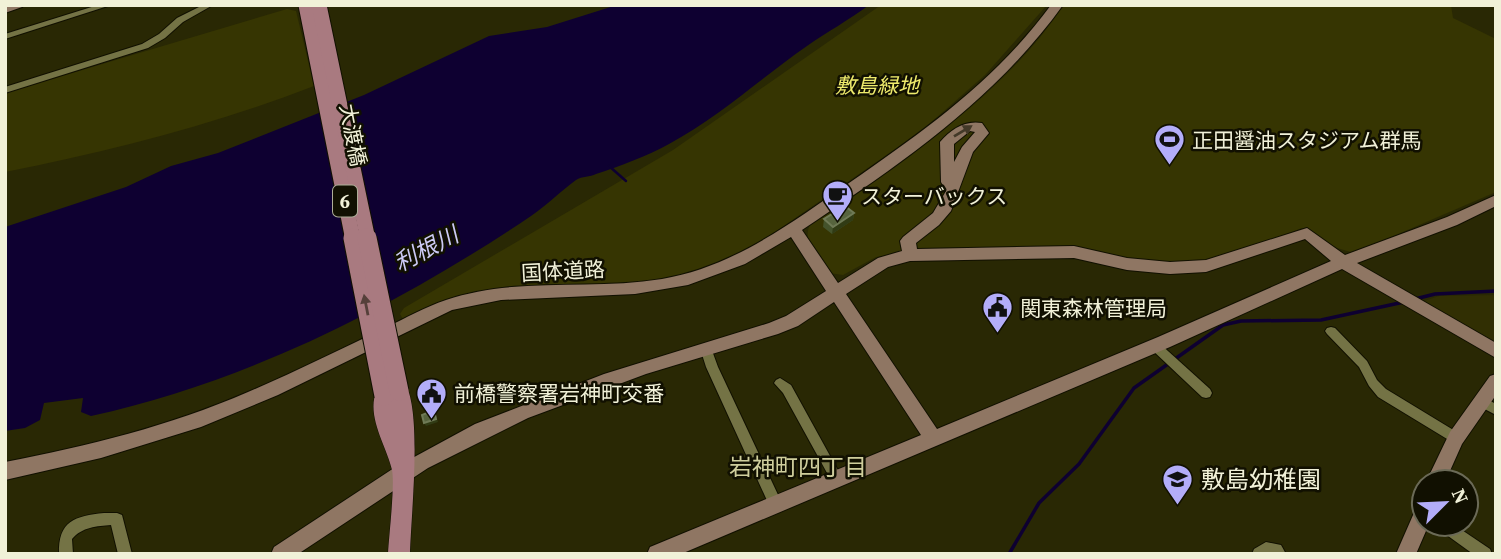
<svg xmlns="http://www.w3.org/2000/svg" width="1501" height="559" font-family="'Source Serif 4','Noto Sans JP',serif">
  <style>
    .built { fill: #312f03 }
    .green { fill: #363502 }
    .water { fill: #0e0031 }
    .lines { fill: none; stroke-linecap: round; stroke-linejoin: round }
    .stream-far1 { stroke: #0e0031; stroke-width: 2.5 }
    .stream { stroke: #0e0031; stroke-width: 3.5 }
    .street-casing { stroke: #111000; stroke-width: 2 }
    .secondary-casing { stroke: #111000; stroke-width: 2 }
    .primary-casing { stroke: #111000; stroke-width: 1 }
    .street { fill: #747345; fill-rule: evenodd }
    .secondary { fill: #8f7663; fill-rule: evenodd }
    .primary { fill: #a97a80; fill-rule: evenodd }
    .primary-bridge-far1-casing { stroke: #111000; stroke-width: 17; stroke-linecap: butt }
    .primary-bridge-casing { stroke: #111000; stroke-width: 21; stroke-linecap: butt }
    .primary-bridge-far1 { stroke: #a97a80; stroke-width: 15 }
    .primary-bridge { stroke: #a97a80; stroke-width: 19 }
    .wall { fill: #44532b }
    .shaded-wall { fill: #313b14 }
    .building { fill: #57643e; stroke: #6f7a56; stroke-width: 2 }
    .oneway { fill: #433928 }
    .oneway2 { fill: #55403a }
    .labels { text-anchor: middle; dominant-baseline: central; stroke-width: 5; stroke-linejoin: round; paint-order: stroke }
    .shield { fill: #111001; stroke: #aeae98; stroke-width: 2 }
    .shield-label { font-size: 19px; font-weight: bold; fill: #f1f1d8 }
    .park-label { font-size: 21px; font-style: italic; fill: #efeb6c; stroke: #111001 }
    .street-label { font-size: 21px; fill: #f1f1d8; stroke: #111001 }
    .poi-label { font-size: 21px; fill: #f1f1d8; stroke: #111001; text-anchor: start }
    .water-label { font-size: 23px; font-style: italic; fill: #cccaf5; stroke: #111001 }
    .neighbourhood-label { font-size: 23px; fill: #cfce9c; stroke: #111001 }
    .near-poi-label { font-size: 24px; fill: #f1f1d8; stroke: #111001; text-anchor: start }
  </style>
  <rect width="100%" height="100%" fill="#292804"/>
  <polygon class="built" points="1496,295 1496,342 1489,341 1421,302 1439,296"/>
  <g class="green">
    <polygon points="881,5 1047,5 985,75 920,132 759,243 712,268 662,281 479,293 404,321 400,314 404,308 673,150"/>
    <path d="M1064,5H1451L1453,18L1496,39V192L1354,253L1337,248L1302,228L1230,256L1192,263L1171,264L1121,259L924,252L876,257L843,275L829,273C819,258 800,241 811,223C904,159 1000,100 1064,5Z"/>
    <path d="M287,9L296,11L314,86C213,125 111,151 5,172V93Z"/>
  </g>
  <path class="water" d="M617,5H869C849,20 827,32 807,46C761,78 719,117 669,144C647,156 620,166 596,174C590,177 582,176 576,180C561,191 547,205 531,216C397,306 249,381 91,416L81,412L83,398L44,403L40,420L25,428L5,431V227L126,187L171,166L218,153L364,95L489,36L547,27Z"/>
  <g class="lines">
    <polyline class="stream-far1" points="609,166 626,181"/>
    <g class="stream">
      <polyline points="1415,299 1435,294 1496,291"/>
      <polyline points="1009,554 1039,503 1079,464 1134,388 1223,325 1241,321 1321,320 1404,302"/>
    </g>
    <defs>
      <g id="street">
        <polygon points="98,5 111,5 5,39 5,34"/>
        <polygon points="203,5 213,5 183,22 165,38 148,48 5,93 5,87 142,44 159,34 177,18"/>
        <polygon points="1331,327 1335,328 1367,361 1377,380 1386,389 1460,434 1462,438 1460,442 1456,443 1452,442 1378,397 1369,386 1359,367 1327,334 1325,331 1327,328"/>
        <polygon points="1154,340 1158,342 1210,389 1212,393 1210,397 1206,398 1202,397 1150,348 1148,345 1150,342"/>
        <polygon points="706,343 710,345 718,367 780,499 781,503 780,507 775,509 770,507 706,367 700,348 702,345"/>
        <polygon points="780,378 791,385 840,474 842,478 840,482 836,484 832,482 783,393 774,383 776,380"/>
        <polygon points="1481,396 1496,404 1496,415 1477,405 1475,401 1477,397"/>
        <path d="M104,513H117L122,515L132,554H118L111,525C97,526 82,527 72,539L73,554H59C58,521 75,516 104,513Z"/>
        <polygon points="1435,524 1453,524 1490,549 1492,554 1473,554 1437,528"/>
        <polygon points="1266,542 1281,545 1286,554 1252,554 1254,549"/>
      </g>
      <g id="secondary">
        <polygon points="24,5 22,7 5,13 5,6"/>
        <path d="M1051,5H1063C995,100 898,166 802,230L838,283L878,258L902,251L900,241L903,237L933,213L946,191L941,182L940,142C951,129 965,120 982,123L989,133L973,152L951,211L939,225L916,243L917,249L1074,246L1127,258L1170,262L1206,260L1307,228L1345,255L1447,217L1496,195V206L1457,225L1357,263L1496,343V358L1342,269L1170,347L681,554H647L650,547L921,435L834,302L798,326L778,334L646,374L528,418L428,468L298,554H271L274,547L394,468L475,424L604,374L769,323L786,316L826,291L791,237L745,264L688,285L635,294L501,300L452,310L278,395L201,427L101,458L5,480V462C88,446 170,426 248,392C295,372 341,349 387,327C406,318 425,307 446,300C516,276 590,291 662,279C733,267 791,223 849,183C924,131 996,80 1051,5ZM970,131L975,132L962,147L954,162V144ZM1305,239L1331,261L1158,337L937,429L846,294L888,267L910,261L1074,258L1127,270L1170,274L1206,272Z"/>
        <polygon points="1496,374 1496,395 1462,444 1445,482 1426,482 1450,432 1490,376"/>
        <polygon points="1424,503 1424,524 1429,524 1416,554 1396,554 1417,506"/>
      </g>
      <path id="primary" d="M399,383L406,385C422,417 411,514 410,554H388C389,535 395,485 392,470C387,447 365,415 377,390L384,388L390,390L392,385Z"/>
    </defs>
    <use href="#street" class="street-casing"/>
    <use href="#secondary" class="secondary-casing"/>
    <use href="#primary" class="primary-casing"/>
    <use href="#street" class="street"/>
    <use href="#secondary" class="secondary"/>
    <use href="#primary" class="primary"/>
    <defs>
      <g id="primary-bridge-far1">
        <polyline points="306,5 353,240"/>
        <polyline points="319,5 368,240"/>
      </g>
      <g id="primary-bridge">
        <polyline points="353,238 384,396"/>
        <polyline points="367,238 399,391"/>
      </g>
    </defs>
    <use href="#primary-bridge-far1" class="primary-bridge-far1-casing"/>
    <use href="#primary-bridge" class="primary-bridge-casing"/>
    <use href="#primary-bridge-far1" class="primary-bridge-far1"/>
    <use href="#primary-bridge" class="primary-bridge"/>
  </g>
  <polygon class="wall" points="854,213 853,220 832,234 823,227 824,219"/>
  <g class="shaded-wall">
    <polygon points="854,213 853,220 832,234 833,227"/>
    <polygon points="434,410 438,422 426,426 424,423"/>
  </g>
  <g class="building">
    <polygon points="845,206 854,213 833,227 824,219"/>
    <polygon points="434,410 436,419 424,423 422,415"/>
  </g>
  <defs><path id="oneway-solid" d="M-6-.8H1V-3.2L6.5 0L1 3.2V.8H-6Z" transform="scale(1.75)"/></defs>
  <use class="oneway" href="#oneway-solid" transform="translate(963 131) rotate(-31)"/>
  <use class="oneway2" href="#oneway-solid" transform="translate(366 305) rotate(-101)"/>
  <defs>
    <symbol id="stadium-pin" viewBox="-11 -11 22 30"><path d="M0 17L-7.5 6A9.5 9.5 0 1 1 7.5 6Z" fill="#b3adf9" stroke="#111001"/><path d="M0-5a6.5 5 0 1 0 0 10a6.5 5 0 1 0 0-10ZM-3.5-1.8h7v3.6h-7Z" fill="#111"/></symbol>
    <symbol id="cafe-pin" viewBox="-11 -11 22 30"><path d="M0 17L-7.5 6A9.5 9.5 0 1 1 7.5 6Z" fill="#b3adf9" stroke="#111001"/><path d="M-5.5-4.5H6V0H3Q3 3.5 0 3.5H-2.5Q-5.5 3.5-5.5 0ZM3-3.2v2h1.7v-2ZM-6 4.5H4V6H-6Z" fill="#111"/></symbol>
    <symbol id="civic-pin" viewBox="-11 -11 22 30"><path d="M0 17L-7.5 6A9.5 9.5 0 1 1 7.5 6Z" fill="#b3adf9" stroke="#111001"/><path d="M-.6-6.5H3V-4.5H.6V-3L4-1V1h2V6H-6V1h2V-1L-.6-3ZM-1.2 2.5V6h2.4V2.5Z" fill="#111"/></symbol>
    <symbol id="school-pin" viewBox="-11 -11 22 30"><path d="M0 17L-7.5 6A9.5 9.5 0 1 1 7.5 6Z" fill="#b3adf9" stroke="#111001"/><path d="M0-5L7-2L0 1L-7-2ZM-4 1L0 2.5L4 1V4Q0 6-4 4Z" fill="#111"/></symbol>
  </defs>
  <g fill-rule="evenodd">
    <use href="#stadium-pin" x="1152" y="122" width="35" height="47"/>
    <use href="#cafe-pin" x="820" y="178" width="35" height="47"/>
    <use href="#civic-pin" x="980" y="290" width="35" height="47"/>
    <use href="#civic-pin" x="414" y="376" width="35" height="47"/>
    <use href="#school-pin" x="1160" y="462" width="35" height="47"/>
  </g>
  <g class="labels">
    <rect class="shield" x="333" y="185.5" width="24" height="31" rx="5"/>
    <g class="shield-label">
      <text x="345" y="201">6</text>
    </g>
    <g class="park-label">
      <text x="877" y="85">敷島緑地</text>
    </g>
    <g class="street-label">
      <text transform="translate(353 135) rotate(79)">大渡橋</text>
      <text transform="translate(563 271) rotate(-3)">国体道路</text>
    </g>
    <g class="poi-label">
      <text x="1192" y="140">正田醤油スタジアム群馬</text>
      <text x="861" y="196">スターバックス</text>
      <text x="1020" y="308">関東森林管理局</text>
      <text x="454" y="393">前橋警察署岩神町交番</text>
    </g>
    <g class="water-label">
      <text transform="translate(426 249) rotate(-28)">利根川</text>
    </g>
    <g class="neighbourhood-label">
      <text x="798" y="467">岩神町四丁目</text>
    </g>
    <g class="near-poi-label">
      <text x="1201" y="479">敷島幼稚園</text>
    </g>
  </g>
  <rect width="1501" height="559" fill="none" stroke="#f1f1d8" stroke-width="14"/>
  <g transform="translate(1445 503) rotate(66)"><circle r="33" fill="#111001" stroke="#6b6a57" stroke-width="2"/>
  <path d="M0-5L12 26L0 18L-12 26Z" fill="#b3adf9"/>
  <text y="-10" font-size="19" font-weight="bold" text-anchor="middle" fill="#f1f1d8">N</text>
  </g>
</svg>
